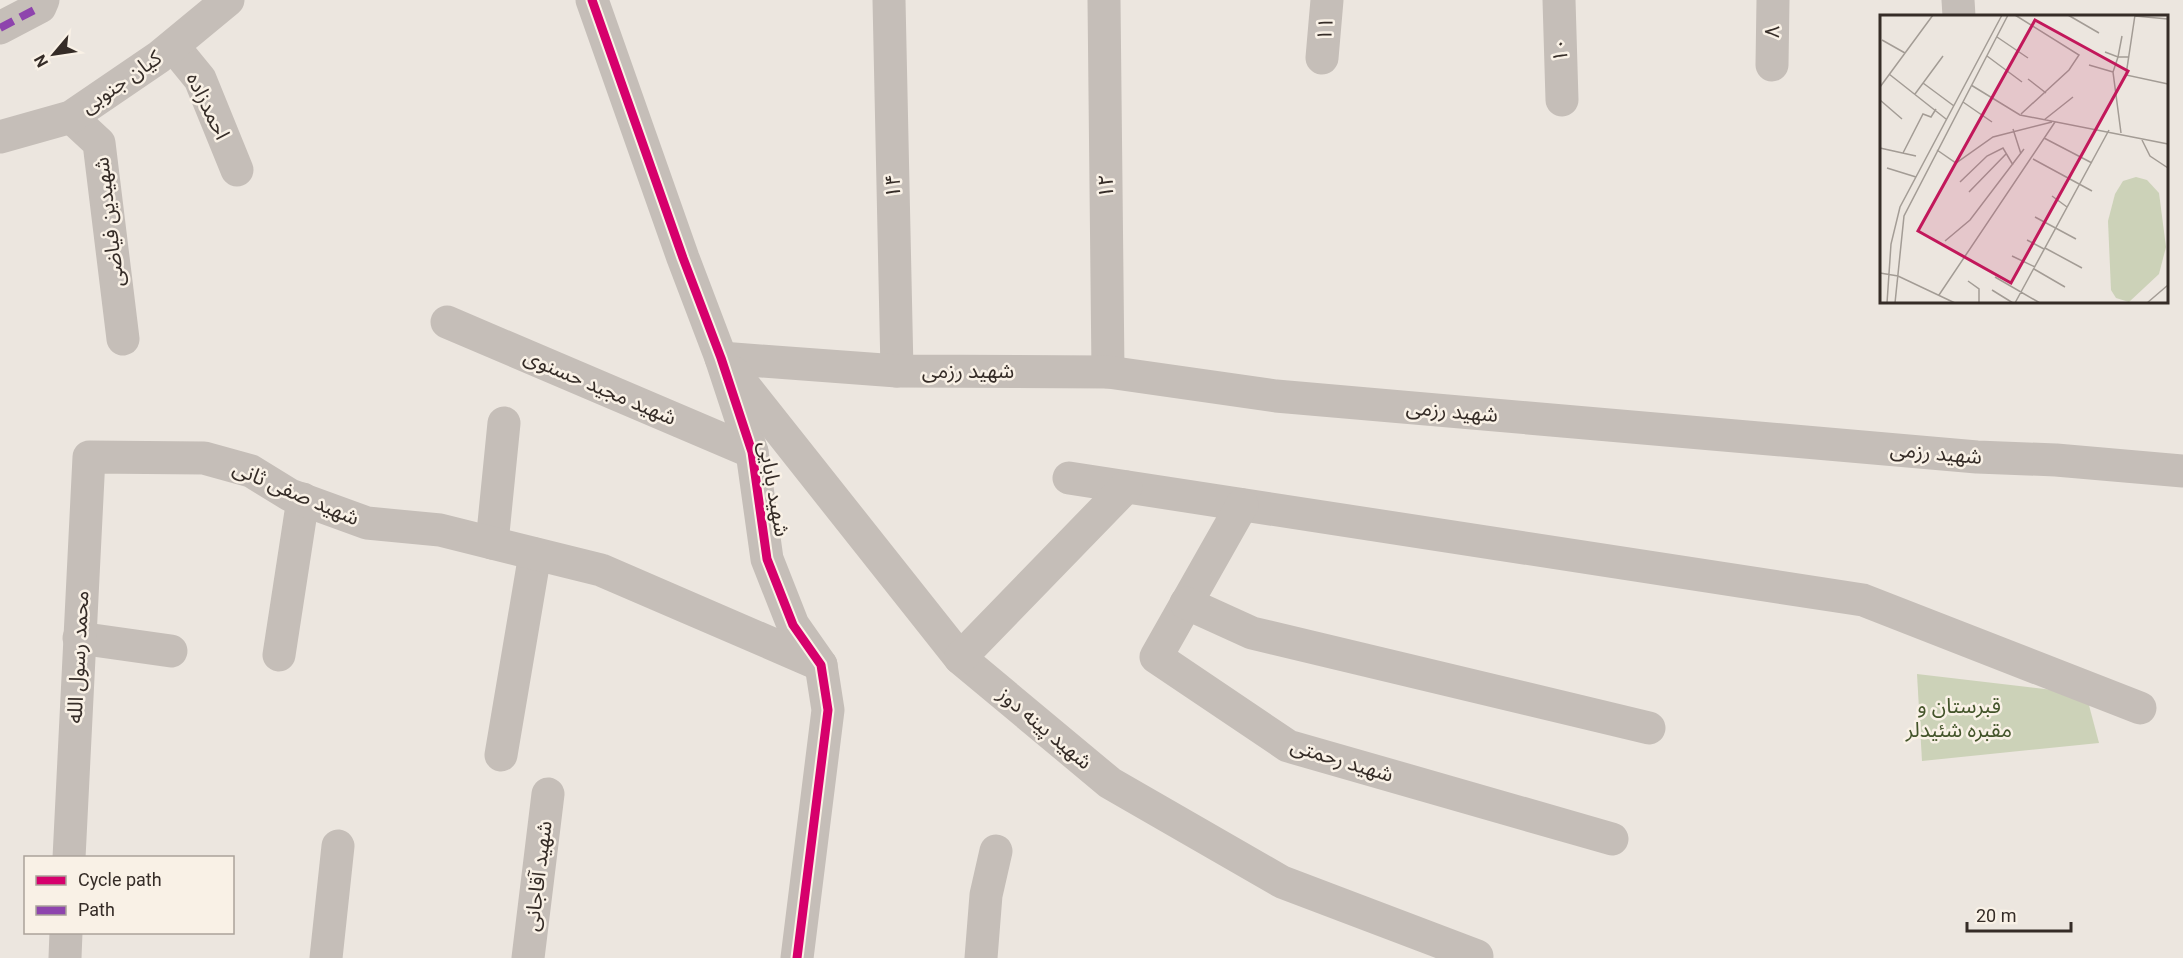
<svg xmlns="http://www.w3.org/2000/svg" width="2183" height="958" font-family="Roboto,'Noto Sans Arabic',sans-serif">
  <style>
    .green { fill: #ccd2b8 }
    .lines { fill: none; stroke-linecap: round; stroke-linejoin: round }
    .minor { stroke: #c5beb8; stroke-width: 33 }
    .quiet { stroke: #8e44ad; stroke-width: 8; stroke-dasharray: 15 8; stroke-linecap: butt }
    .cycleway-casing { stroke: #f9f1e6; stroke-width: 13 }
    .cycleway { stroke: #d6006c; stroke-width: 9 }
    .labels { text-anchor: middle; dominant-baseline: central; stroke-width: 5; stroke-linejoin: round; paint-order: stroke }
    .street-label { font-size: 21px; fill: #352c27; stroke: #f9f1e6 }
    .park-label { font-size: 21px; fill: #43542a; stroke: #f9f1e6 }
    .inset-road { fill: none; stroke: #a39c95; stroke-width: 1.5 }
    .view { fill: #c2185b; fill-opacity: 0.15; stroke: #c2185b; stroke-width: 3 }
    .inset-edge { fill: none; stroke: #352c27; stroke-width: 3 }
  </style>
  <rect width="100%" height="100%" fill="#ece6df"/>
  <polygon class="green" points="1917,674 2086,694 2099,743 1922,761"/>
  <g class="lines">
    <g class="minor">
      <polyline points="592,0 683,258 721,358 752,452 767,559 793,625 821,665 828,710 797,958"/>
      <polyline points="889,0 897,371"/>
      <polyline points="1104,0 1108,372"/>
      <polyline points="1559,0 1562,100"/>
      <polyline points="1958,0 1959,16"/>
      <polyline points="0,28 40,7 43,0"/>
      <polyline points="173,46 200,79 237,170"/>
      <polyline points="1322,58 1327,0"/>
      <polyline points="1772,65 1773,0"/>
      <polyline points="71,117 99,143 123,339"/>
      <polyline points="0,137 71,117 159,57 228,0"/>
      <polyline points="447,322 752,452"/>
      <polyline points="721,358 897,371 1108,372 1276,396 1977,457 2056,460 2183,471"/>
      <polyline points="734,373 960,658 1110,783 1282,882 1477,956 1476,958"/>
      <polyline points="1069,478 1863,600 2140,708"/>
      <polyline points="1242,505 1156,657 1288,746 1612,839"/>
      <polyline points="492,543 504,423"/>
      <polyline points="1186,603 1252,633 1649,728"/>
      <polyline points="79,638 171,651"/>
      <polyline points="279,655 303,499"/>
      <polyline points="960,658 1126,487"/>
      <polyline points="501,755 535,554"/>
      <polyline points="69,858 89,457 204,458 251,471 290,495 367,523 440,530 601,570 821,665"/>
      <polyline points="65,958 66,932"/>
      <polyline points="326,958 338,846"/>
      <polyline points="528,958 548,794"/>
      <polyline points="981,958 986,895 996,851"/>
    </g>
    <polyline class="quiet" points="0,28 40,7"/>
    <defs>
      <polyline id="cycleway" points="592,0 683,258 721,358 752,452 767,559 793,625 821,665 828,710 797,958"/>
    </defs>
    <use href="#cycleway" class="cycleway-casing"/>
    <use href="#cycleway" class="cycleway"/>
  </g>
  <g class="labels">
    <g class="street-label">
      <text transform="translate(1325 29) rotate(-85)">۱۱</text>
      <text transform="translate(1772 32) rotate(-89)">۸</text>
      <text transform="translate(1560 50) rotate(-92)">۱۰</text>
      <text transform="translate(121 82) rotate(-35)">کیان جنوبی</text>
      <text transform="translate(208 106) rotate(64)">احمدزاده</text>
      <text transform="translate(893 186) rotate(-91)">۱۴</text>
      <text transform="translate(1106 186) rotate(-91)">۱۲</text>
      <text transform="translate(109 222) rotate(-97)">شهیدین فیاضی</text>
      <text x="968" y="371">شهید رزمی</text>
      <text transform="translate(600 387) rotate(23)">شهید مجید حسنوی</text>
      <text transform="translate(1452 411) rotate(5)">شهید رزمی</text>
      <text transform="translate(1936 453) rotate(5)">شهید رزمی</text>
      <text transform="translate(774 489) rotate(80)">شهید بابایی</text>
      <text transform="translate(296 493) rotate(23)">شهید صفی ثانی</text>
      <text transform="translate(78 657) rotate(-87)">محمد رسول الله</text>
      <text transform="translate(1045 728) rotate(40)">شهید پینه دوز</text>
      <text transform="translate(1342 760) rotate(17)">شهید رحمتی</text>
      <text transform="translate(538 876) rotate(-83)">شهید آقاجانی</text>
    </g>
    <g class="park-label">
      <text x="1959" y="706">قبرستان و<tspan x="1959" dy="24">مقبره شئیدلر</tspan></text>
    </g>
  </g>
  <g transform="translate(1880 15)">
    <rect width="288" height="288" fill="#ece6df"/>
    <path d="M256,162L267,165L279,178L286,232L279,259L249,287L236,283L231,275L228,206L235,179L243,166Z" fill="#ccd2b8"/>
    <path class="inset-road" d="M135,0L199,40L189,55L141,99M188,0L219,18M255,0L246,60L288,69M255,1L288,4M117,22L148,43M2,25L25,38M225,37L238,42L242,21M107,41L142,67M209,50L233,57M9,59L66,104M148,64L166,78M43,68L74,91M91,70L140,100L288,129M0,72L53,0M35,79L63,41M0,85L22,104M83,87L112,107M164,105L193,82M133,114L141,139M241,118L233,57L238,42H248M164,123L212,148M262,125L270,141L288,153M0,133L36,141M57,135L76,148L113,122L172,107M23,138L43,99L51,102L56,94M153,144L212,176M7,153L36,162M80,167L107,141L123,133L133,150M89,177L126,139M172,181L187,192M155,202L196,224M147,225L164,234M65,226L90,205L144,134M165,233L202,253M132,241L155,252M154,254L185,272M0,258L18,261L75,288M115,262L160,288M88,266L99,274V288M112,275L133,288M59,280L175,107M7,288L11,229L20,192L122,0M15,288L24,201L128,0M135,288L229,115M267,288L288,270"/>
    <path class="view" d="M155,5L248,56L131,268L38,216Z"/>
    <rect width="288" height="288" class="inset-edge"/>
  </g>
  <rect x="24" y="856" width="210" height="78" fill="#f9f1e6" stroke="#aba29a" stroke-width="1.5"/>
  <rect x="36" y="876" width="30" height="9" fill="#d6006c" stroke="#aba29a" stroke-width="1.5"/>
  <text x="78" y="886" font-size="18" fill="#352c27">Cycle path</text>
  <rect x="36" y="906" width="30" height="9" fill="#8e44ad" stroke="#aba29a" stroke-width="1.5"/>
  <text x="78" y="916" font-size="18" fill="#352c27">Path</text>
  <g transform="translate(54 54) rotate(241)" stroke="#f9f1e6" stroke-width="4.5" paint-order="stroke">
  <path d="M0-4.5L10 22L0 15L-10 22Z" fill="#352c27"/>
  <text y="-9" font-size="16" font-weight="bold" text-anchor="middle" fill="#352c27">N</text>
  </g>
  <path d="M1967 922v9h104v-9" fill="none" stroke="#352c27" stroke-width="3"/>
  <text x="1976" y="922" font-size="18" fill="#352c27" stroke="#f9f1e6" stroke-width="4.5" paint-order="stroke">20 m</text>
</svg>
